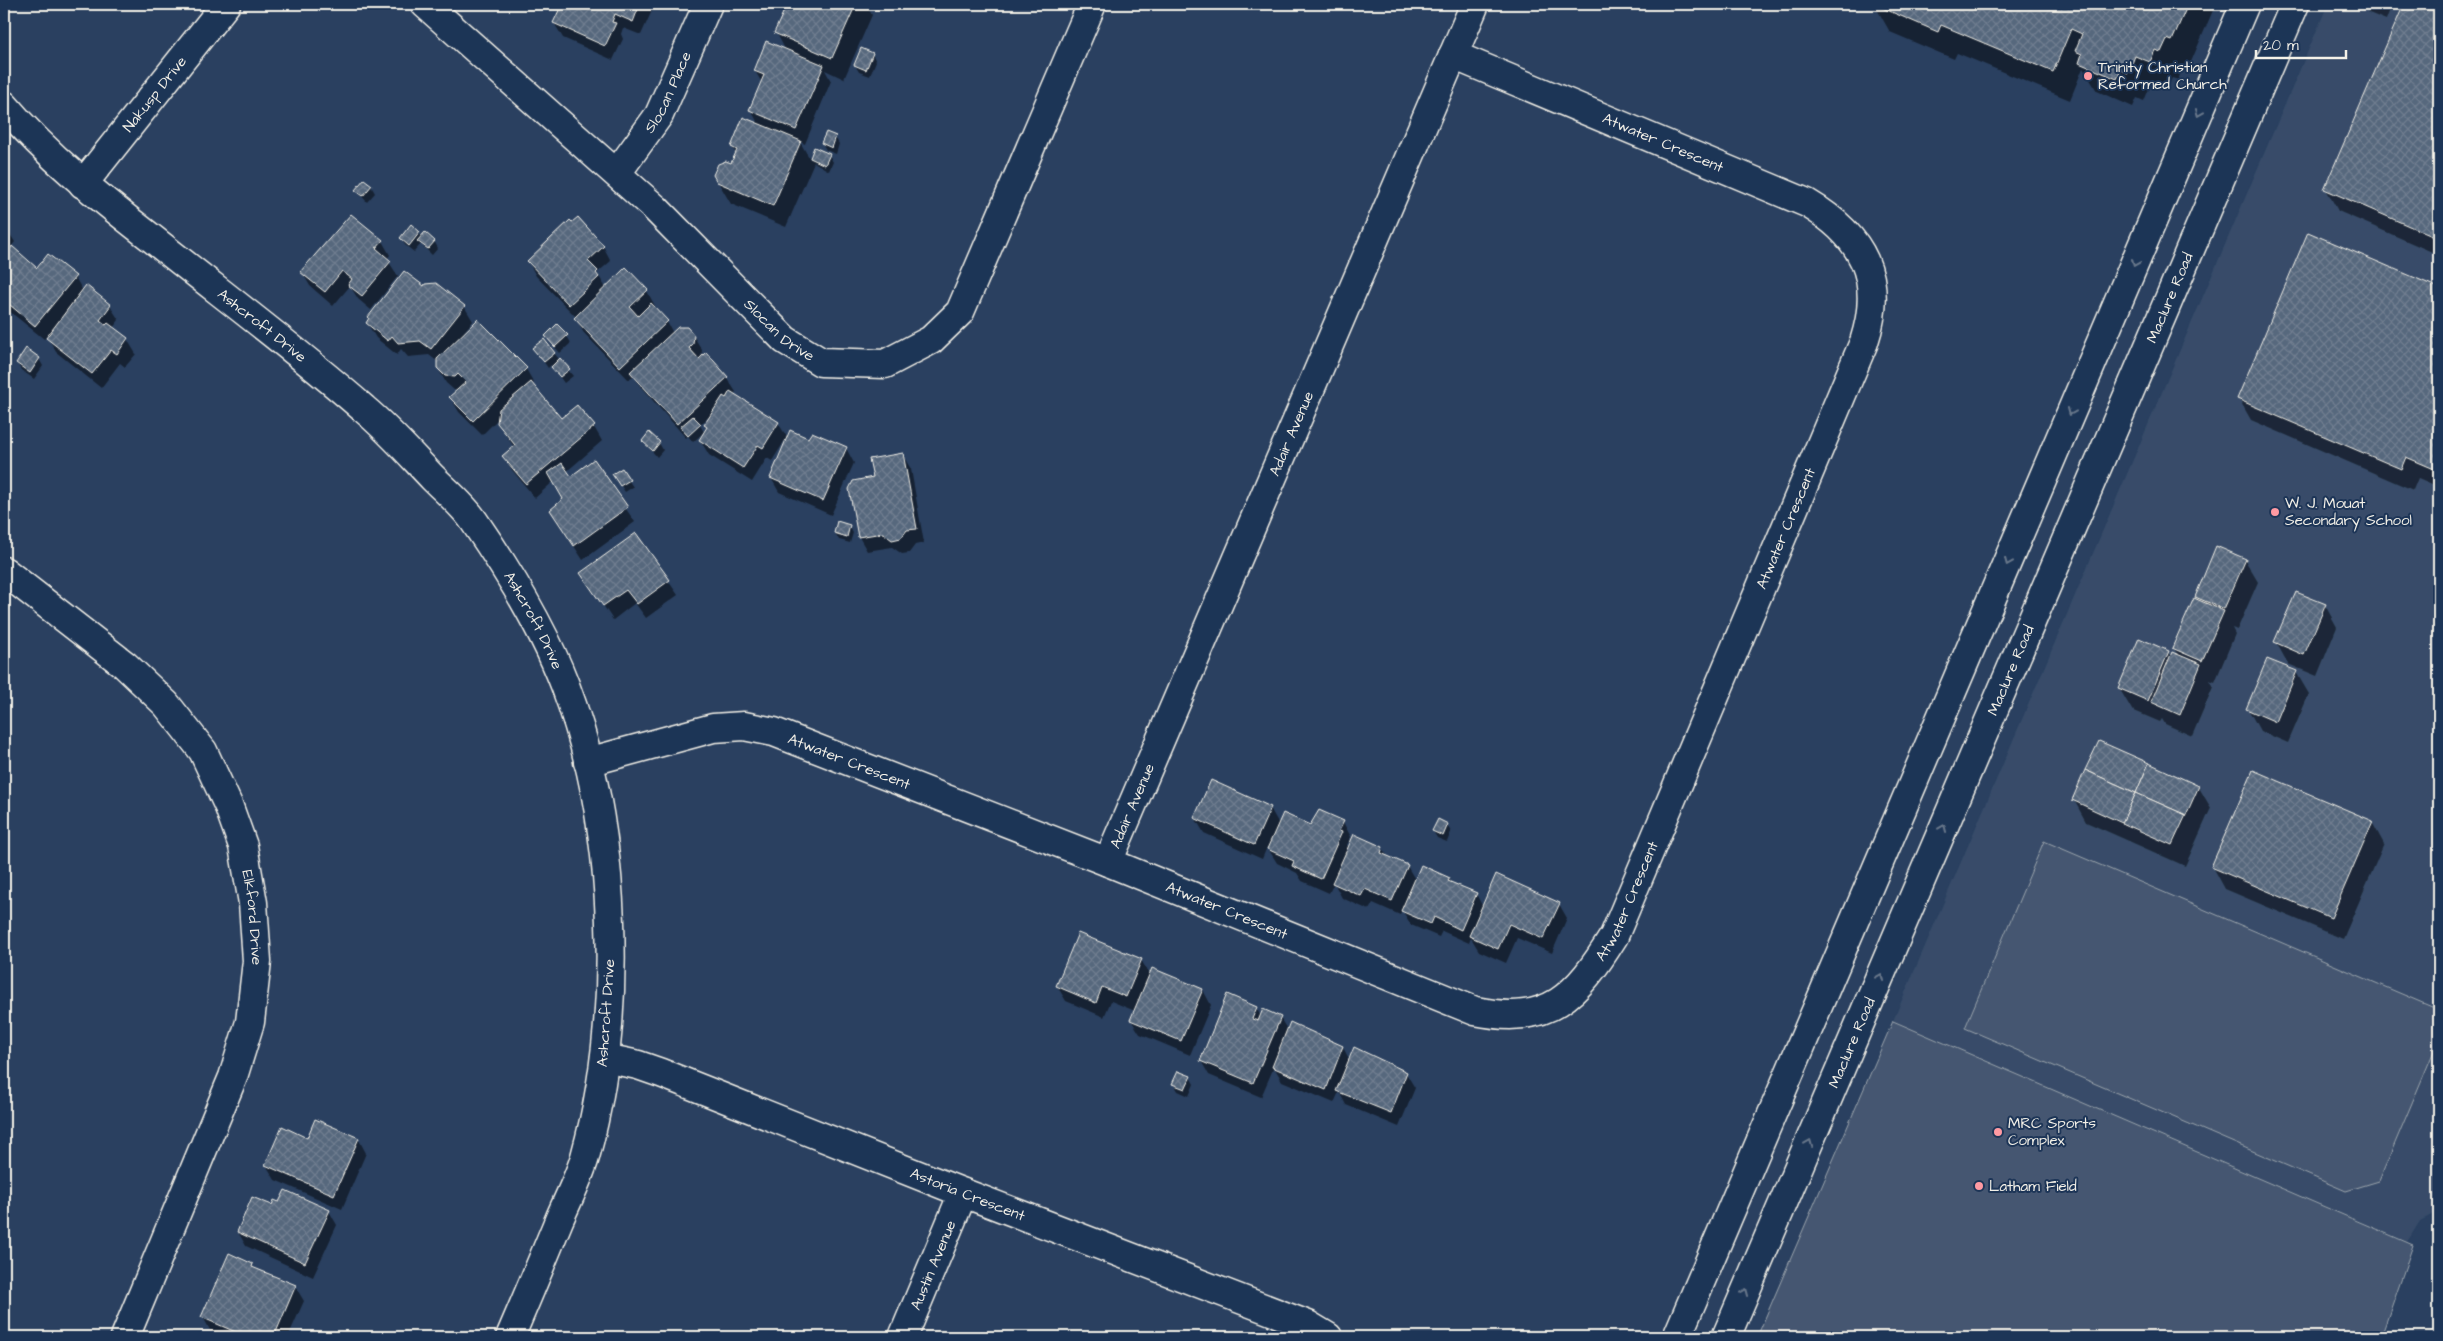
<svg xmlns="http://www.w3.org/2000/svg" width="2443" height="1341" font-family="'Architects Daughter',sans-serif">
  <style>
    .built { fill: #374c69 }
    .pitch { fill: #445771; stroke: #9ca4ac }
    .shadow { fill: #0007 }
    .building { fill: url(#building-cross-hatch); stroke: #f4f1e8 }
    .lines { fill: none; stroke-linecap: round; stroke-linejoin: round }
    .minor-casing { stroke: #f4f1e8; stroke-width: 31 }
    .secondary-casing { stroke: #f4f1e8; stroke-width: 31 }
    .minor { stroke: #1d3557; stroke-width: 28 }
    .secondary { stroke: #1d3557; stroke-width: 28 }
    .oneway { stroke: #68778a }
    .poi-dot { fill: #ff9aa2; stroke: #1d3557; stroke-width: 2 }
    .labels { text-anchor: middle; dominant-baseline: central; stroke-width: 4; stroke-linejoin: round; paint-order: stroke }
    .poi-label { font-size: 15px; fill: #f4f1e8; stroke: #1d3557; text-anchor: start }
    .street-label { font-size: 15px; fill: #f4f1e8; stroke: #1d3557 }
  </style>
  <defs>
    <pattern id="building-cross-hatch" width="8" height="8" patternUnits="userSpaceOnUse" patternTransform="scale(1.25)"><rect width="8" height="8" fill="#56677d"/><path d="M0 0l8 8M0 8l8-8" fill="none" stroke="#6f7d8f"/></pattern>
  </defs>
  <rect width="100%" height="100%" fill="#2a4060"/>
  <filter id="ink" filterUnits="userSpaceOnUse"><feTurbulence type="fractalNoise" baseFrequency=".02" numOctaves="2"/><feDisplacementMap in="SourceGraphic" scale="10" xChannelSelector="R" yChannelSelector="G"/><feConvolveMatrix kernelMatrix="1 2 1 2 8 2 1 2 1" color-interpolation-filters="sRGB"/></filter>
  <g filter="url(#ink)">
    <polygon class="built" points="2328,4 2439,4 2439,1211 2420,1221 2407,1242 1893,1021"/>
    <g class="pitch">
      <polygon points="2044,841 2439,1010 2439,1039 2379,1181 2346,1191 1965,1028"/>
      <polygon points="1893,1021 2413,1245 2381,1337 1757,1337"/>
    </g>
    <g class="shadow">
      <polygon points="563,4 655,4 641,35 623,28 621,34 623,39 613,60 563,38 554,23"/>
      <polygon points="792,4 866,4 872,15 844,79 825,70 831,81 805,144 800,142 810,159 815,148 829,155 833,162 829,171 814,162 786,227 731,204 718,182 731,165 736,154 732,147 759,125 751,110 762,83 755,71 786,51 776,32"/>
      <polygon points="891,4 903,4 901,8"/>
      <polygon points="1874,4 2211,4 2214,8 2188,69 2183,67 2178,80 2172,78 2166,90 2151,84 2144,101 2137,98 2133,107 2097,91 2083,68 2070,100 1957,53 1954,59 1890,32"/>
      <polygon points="2364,4 2392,4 2386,20 2369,13"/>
      <polygon points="2406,4 2439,4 2439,255 2338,211 2326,189"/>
      <polygon points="872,54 876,61 870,76 859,72 855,65"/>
      <polygon points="835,137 839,144 836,154 826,150 822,143"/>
      <polygon points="371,186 375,193 367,202 356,190"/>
      <polygon points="4,225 15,242 11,247 37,270 75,277 83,291 86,287 110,306 119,320 113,328 127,339 136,354 125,367 120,363 101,388 56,352 47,336 44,339 4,307"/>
      <polygon points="411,226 422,237 434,241 438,248 432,255 421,244 414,252 405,245 401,238"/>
      <polygon points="2309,234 2439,290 2439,487 2418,478 2413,490 2251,420 2239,399"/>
      <polygon points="382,241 390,255 387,259 398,276 371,310 358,299 350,286 333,306 310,286 302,272"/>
      <polygon points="603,246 611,261 597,273 606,288 626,269 647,291 655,306 653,308 667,322 673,333 693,335 702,350 701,359 706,354 727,378 736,392 733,395 778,423 787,437 772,461 767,458 752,482 709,455 700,440 708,429 706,425 711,415 700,425 704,432 693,442 688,436 686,438 640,386 634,376 629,380 583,332 576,317 536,276 528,261"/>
      <polygon points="424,288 464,306 473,321 464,332 526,369 534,383 532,385 561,420 594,427 602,441 566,472 571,478 593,461 635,522 583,560 551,510 565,500 554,481 535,498 512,470 504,456 514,447 498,423 499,418 482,435 459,412 451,398 458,391 454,390 446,383 438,368 438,362 429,355 408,357 401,349 397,355 376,338 367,323"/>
      <polygon points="546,336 567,336 571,343 560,353"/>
      <polygon points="534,348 554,353 573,376 564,383 551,365 548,368"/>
      <polygon points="39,359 43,366 34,379 21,370 17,363"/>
      <polygon points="809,440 846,448 854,463 831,515 779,492 771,478"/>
      <polygon points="643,441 659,443 663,450 657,457"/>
      <polygon points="902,454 911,469 924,543 915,545 909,553 902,554 892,547 867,551 859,537 850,490 874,478"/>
      <polygon points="614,475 629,481 633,487 625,492"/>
      <polygon points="849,526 853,533 850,543 839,540 835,533"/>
      <polygon points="636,534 678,595 646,618 635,603 613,620 582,574"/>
      <polygon points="2245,560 2258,582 2237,630 2232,628 2235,634 2215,682 2209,680 2213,687 2192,736 2165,724 2162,719 2160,722 2132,710 2119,688 2168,652 2171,657 2178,656 2174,648 2199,602 2196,597"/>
      <polygon points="2325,605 2337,627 2317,676 2288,664 2276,642"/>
      <polygon points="2296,672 2309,694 2288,743 2260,731 2248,709"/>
      <polygon points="2198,786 2211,808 2185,866 2086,822 2074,800"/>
      <polygon points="1270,808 1279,824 1311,826 1343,822 1351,837 1347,845 1349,848 1382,848 1388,857 1407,866 1416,881 1449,879 1452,884 1476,894 1483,907 1559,904 1567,918 1552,953 1517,938 1506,963 1479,951 1471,938 1469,943 1442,931 1439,937 1411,925 1402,910 1400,915 1373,903 1369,910 1342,898 1334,883 1329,893 1302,881 1297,873 1277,863 1267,847 1262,859 1204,833 1195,818"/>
      <polygon points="2372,822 2384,844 2343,939 2225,889 2213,867"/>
      <polygon points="1447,825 1451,832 1447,842 1437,838 1433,831"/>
      <polygon points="1141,960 1150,975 1152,969 1203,990 1211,1005 1190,1055 1140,1034 1131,1020 1135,1011 1111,1001 1104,1017 1066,1001 1057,986"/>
      <polygon points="1256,1008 1261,1016 1280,1018 1288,1031 1291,1024 1343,1047 1350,1061 1406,1073 1415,1088 1399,1127 1346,1105 1339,1092 1334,1103 1282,1081 1274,1067 1261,1097 1209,1075 1201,1061"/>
      <polygon points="1190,1077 1194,1084 1189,1096 1178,1091 1174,1084"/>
      <polygon points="358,1138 366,1153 342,1209 275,1180 266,1165 308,1139"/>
      <polygon points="272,1207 329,1211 337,1225 313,1277 246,1246 238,1232"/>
      <polygon points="252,1265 255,1269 295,1286 304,1301 288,1337 224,1337 211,1332 203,1317"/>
      <polygon points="205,1334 213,1337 204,1337"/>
    </g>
    <g class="building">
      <polygon points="562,4 640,4 633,22 615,14 612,22 616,23 605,46 553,23"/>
      <polygon points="787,4 856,4 832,58 774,33"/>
      <polygon points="1873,4 2188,4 2172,41 2167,39 2161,52 2155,50 2150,62 2135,56 2128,73 2121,70 2117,79 2079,63 2082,54 2075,51 2082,34 2071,29 2053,72 1941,25 1938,32"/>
      <polygon points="2404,4 2439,4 2439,239 2324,189"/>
      <polygon points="766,41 824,65 796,130 749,110 764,75 754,71"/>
      <polygon points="861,48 873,53 866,70 854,65"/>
      <polygon points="743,117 801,141 773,206 717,182 713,175 718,164 726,161 731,163 737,150 731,147"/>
      <polygon points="826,132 836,136 832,148 821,143"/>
      <polygon points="814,147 830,154 825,165 810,158"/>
      <polygon points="364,179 372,185 363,196 355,190"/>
      <polygon points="351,214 383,240 376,248 391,261 362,296 348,285 352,279 342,271 325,292 300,272"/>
      <polygon points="578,217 604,246 588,261 598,271 596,273 599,277 569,305 527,261 570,220 572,222"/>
      <polygon points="411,224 420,232 409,246 400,238"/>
      <polygon points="425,232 435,241 428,249 417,241"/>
      <polygon points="2308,232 2439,288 2439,471 2406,457 2401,469 2237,399"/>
      <polygon points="12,246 37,268 48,254 76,276 35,326 4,300 4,257"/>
      <polygon points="626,267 648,290 630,307 638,316 651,303 668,321 620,367 574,318"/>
      <polygon points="404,271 424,286 425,284 436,283 465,306 431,349 420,341 398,343 392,336 388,341 366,323 369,318 368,317"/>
      <polygon points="86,285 111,305 100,320 106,325 108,323 128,338 117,354 111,350 92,374 46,338"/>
      <polygon points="478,319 527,368 473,421 449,397 466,382 458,374 455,377 445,376 437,368 437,359"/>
      <polygon points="557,324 568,335 555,347 545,336"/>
      <polygon points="678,327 687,327 694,335 693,344 689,348 699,359 706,352 728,377 677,424 630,372"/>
      <polygon points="544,339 555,353 544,362 532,348"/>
      <polygon points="26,348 40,358 30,373 16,363"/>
      <polygon points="560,358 570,369 560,377 551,367"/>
      <polygon points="531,382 561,418 577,405 595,426 526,484 502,456 515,445 497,423 499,409"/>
      <polygon points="730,391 779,422 763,448 758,445 743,468 699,440 707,427 704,425 723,396 726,398"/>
      <polygon points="693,416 701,424 688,436 680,427"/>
      <polygon points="790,430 808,438 812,432 847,447 823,501 770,478"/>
      <polygon points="649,432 660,442 653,451 642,441"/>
      <polygon points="903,453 917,529 907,530 901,538 892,540 883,533 858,537 849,489 853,481 873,477 869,459"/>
      <polygon points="594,459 628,507 574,546 550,510 563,499 548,473 562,463 571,476"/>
      <polygon points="622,468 630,480 620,486 612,474"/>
      <polygon points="837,521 850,525 847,537 834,533"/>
      <polygon points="636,533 670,580 637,604 626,590 603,606 580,573"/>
      <polygon points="2216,546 2246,559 2224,609 2195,597"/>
      <polygon points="2296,592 2326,604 2304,655 2274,642"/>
      <polygon points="2194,598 2224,611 2202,661 2172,648"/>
      <polygon points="2139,638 2169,651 2148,701 2118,688"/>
      <polygon points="2172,652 2201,664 2180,715 2151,702"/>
      <polygon points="2267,659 2297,671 2276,722 2246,709"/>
      <polygon points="2099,741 2149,763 2136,793 2085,770"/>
      <polygon points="2149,763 2199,786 2186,815 2136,793"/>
      <polygon points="2085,770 2136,793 2122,823 2072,800"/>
      <polygon points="2253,770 2373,821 2331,918 2211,867"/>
      <polygon points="1211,780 1271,807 1254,845 1194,818"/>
      <polygon points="2136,793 2186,815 2172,845 2122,823"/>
      <polygon points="1319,810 1344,821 1339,831 1342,832 1321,879 1292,866 1294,861 1267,849 1283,813 1310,825"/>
      <polygon points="1438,819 1448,824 1443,836 1432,831"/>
      <polygon points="1354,834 1383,847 1381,853 1408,865 1392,901 1365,889 1361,896 1332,883"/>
      <polygon points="1421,865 1450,878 1448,881 1477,893 1461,930 1434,917 1431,924 1401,911"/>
      <polygon points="1496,874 1560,903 1543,939 1509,924 1498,949 1469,936"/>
      <polygon points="1078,933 1142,959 1126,997 1102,987 1096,1003 1056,986"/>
      <polygon points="1152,968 1203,989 1181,1041 1130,1020"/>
      <polygon points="1227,994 1257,1007 1252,1019 1258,1021 1263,1009 1281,1017 1253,1083 1200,1061"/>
      <polygon points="1290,1022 1343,1046 1326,1090 1272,1067"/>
      <polygon points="1354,1047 1407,1072 1391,1113 1336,1091"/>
      <polygon points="1178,1071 1191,1076 1185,1089 1172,1084"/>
      <polygon points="315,1119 359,1138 334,1195 265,1165 282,1126 307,1138"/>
      <polygon points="285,1190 330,1210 305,1263 237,1232 252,1197 272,1205 274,1200 279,1202"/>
      <polygon points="229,1253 253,1264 252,1267 296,1285 274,1337 247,1337 201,1317"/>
    </g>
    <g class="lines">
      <defs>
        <g id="minor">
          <path id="s1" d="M425,4L655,208L785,340L821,362L885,364L931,340L960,312L1092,4"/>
          <path id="s2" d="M4,105C48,157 100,198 154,240C224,296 297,350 364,409C389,430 411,455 433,478C447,492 463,505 474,521C509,572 543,627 565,685C618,825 625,1013 585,1157C579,1178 568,1199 559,1220C543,1259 527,1298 510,1337"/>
          <path id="s3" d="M617,173L659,115L708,4"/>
          <path id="s4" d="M83,184L226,4"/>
          <path id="s5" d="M4,571L125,665L166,704L203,751L229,807L243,846L253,903L257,961L250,1022L233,1077L125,1337"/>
          <path id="s6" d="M588,762L713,728L744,726L774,732L1108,862L1475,1011C1550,1026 1576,997 1614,936L1864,342C1885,278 1863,236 1807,203L1453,55"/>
          <path id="s7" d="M1108,862L1475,4"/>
          <path id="s8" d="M605,1058L638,1065L661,1073L956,1190L1308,1325L1328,1337"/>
          <path id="s9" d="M903,1337L963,1193"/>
        </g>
        <g id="secondary">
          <polyline points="1677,1337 2245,4"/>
          <path id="s10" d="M1726,1337L2295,4"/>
        </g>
      </defs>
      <use href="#minor" class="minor-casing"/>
      <use href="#secondary" class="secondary-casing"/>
      <use href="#minor" class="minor"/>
      <use href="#secondary" class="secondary"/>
    </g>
    <defs><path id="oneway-chevron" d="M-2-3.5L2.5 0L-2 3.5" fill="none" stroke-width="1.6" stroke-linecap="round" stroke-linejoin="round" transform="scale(1.25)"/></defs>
    <g class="oneway">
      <use href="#oneway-chevron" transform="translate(2199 113) rotate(113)"/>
      <use href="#oneway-chevron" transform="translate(2135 263) rotate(113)"/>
      <use href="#oneway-chevron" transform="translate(2071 412) rotate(113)"/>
      <use href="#oneway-chevron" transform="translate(2008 562) rotate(113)"/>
      <use href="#oneway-chevron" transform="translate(1943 828) rotate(-67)"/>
      <use href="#oneway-chevron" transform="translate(1880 977) rotate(-67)"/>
      <use href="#oneway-chevron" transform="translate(1809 1143) rotate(-67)"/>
      <use href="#oneway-chevron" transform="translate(1745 1292) rotate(-67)"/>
    </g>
  </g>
  <g class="poi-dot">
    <circle cx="2088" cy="76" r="5"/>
    <circle cx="2275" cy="512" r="5"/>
    <circle cx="1998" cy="1132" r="5"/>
    <circle cx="1979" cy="1186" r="5"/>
  </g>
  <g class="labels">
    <g class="poi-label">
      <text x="2098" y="67">Trinity Christian<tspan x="2098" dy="17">Reformed Church</tspan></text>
      <text x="2285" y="503">W. J. Mouat<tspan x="2285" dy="17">Secondary School</tspan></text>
      <text x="2008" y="1123">MRC Sports<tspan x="2008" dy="17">Complex</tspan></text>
      <text x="1989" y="1186">Latham Field</text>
    </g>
    <g class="street-label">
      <text stroke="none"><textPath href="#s3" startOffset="96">Slocan Place</textPath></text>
      <text stroke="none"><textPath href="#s4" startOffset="115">Nakusp Drive</textPath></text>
      <text transform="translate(1663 143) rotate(23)">Atwater Crescent</text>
      <text stroke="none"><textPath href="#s10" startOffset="1130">Maclure Road</textPath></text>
      <text stroke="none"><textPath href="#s2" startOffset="340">Ashcroft Drive</textPath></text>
      <text stroke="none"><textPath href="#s1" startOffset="482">Slocan Drive</textPath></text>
      <text stroke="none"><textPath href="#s7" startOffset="466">Adair Avenue</textPath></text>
      <text stroke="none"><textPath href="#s6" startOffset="1561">Atwater Crescent</textPath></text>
      <text stroke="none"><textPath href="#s2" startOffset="745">Ashcroft Drive</textPath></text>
      <text stroke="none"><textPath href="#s10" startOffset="725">Maclure Road</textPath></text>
      <text stroke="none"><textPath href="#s6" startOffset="272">Atwater Crescent</textPath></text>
      <text stroke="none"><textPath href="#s7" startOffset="61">Adair Avenue</textPath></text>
      <text stroke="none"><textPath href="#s6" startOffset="1156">Atwater Crescent</textPath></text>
      <text stroke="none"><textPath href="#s6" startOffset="678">Atwater Crescent</textPath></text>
      <text stroke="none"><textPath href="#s5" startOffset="445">Elkford Drive</textPath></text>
      <text transform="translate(606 1013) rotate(-86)">Ashcroft Drive</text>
      <text stroke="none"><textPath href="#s10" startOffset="320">Maclure Road</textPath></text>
      <text stroke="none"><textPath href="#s8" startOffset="388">Astoria Crescent</textPath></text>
      <text stroke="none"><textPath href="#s9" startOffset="78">Austin Avenue</textPath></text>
    </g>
  </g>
  <rect width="2443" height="1341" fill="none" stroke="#1d3557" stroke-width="20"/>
  <rect x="10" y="10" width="2423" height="1321" fill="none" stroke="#f4f1e8" stroke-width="2" filter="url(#ink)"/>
  <path d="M2256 50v8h90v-8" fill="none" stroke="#f4f1e8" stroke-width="2.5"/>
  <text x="2263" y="50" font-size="15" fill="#f4f1e8" stroke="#1d3557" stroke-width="4" paint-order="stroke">20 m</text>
</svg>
